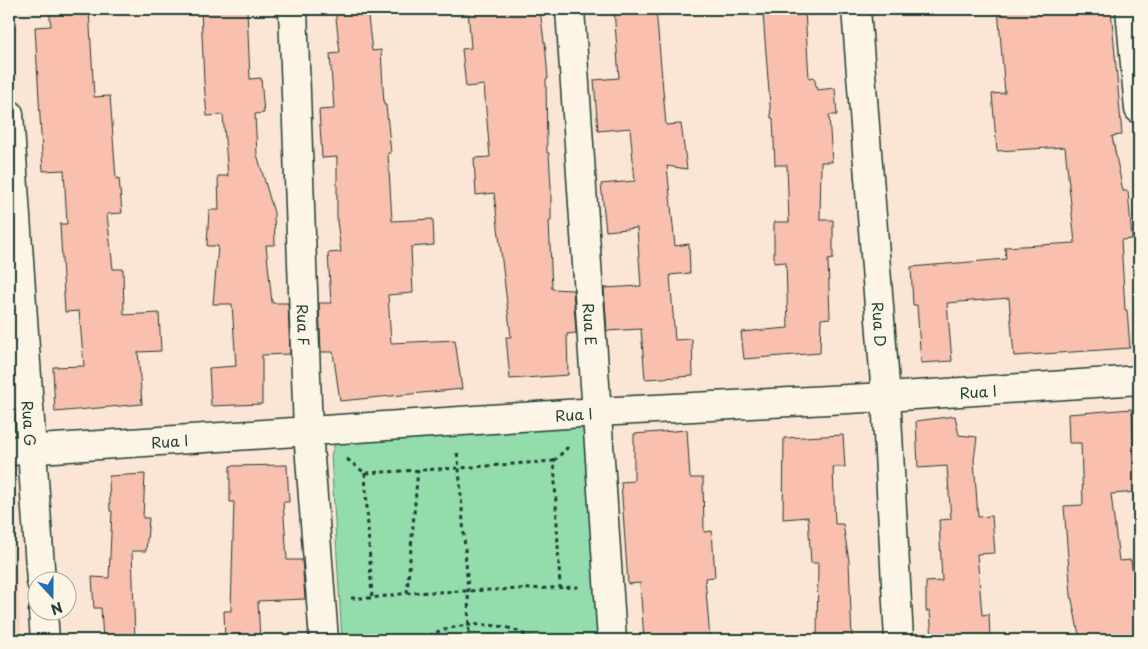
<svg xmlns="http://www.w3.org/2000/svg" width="1148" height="649" font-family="'Playpen Sans',sans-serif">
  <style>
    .built { fill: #f6d7c7 }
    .green { fill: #93dcab; stroke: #598c70 }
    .building { fill: #f9c0b0; stroke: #1f3d34 }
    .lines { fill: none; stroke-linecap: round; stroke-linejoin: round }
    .minor-casing { stroke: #1f3d34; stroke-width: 31 }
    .path { stroke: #1f3d34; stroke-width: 3; stroke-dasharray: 4 4; stroke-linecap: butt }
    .minor { stroke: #fcf5e5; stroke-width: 28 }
    .labels { text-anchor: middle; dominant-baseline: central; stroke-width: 4; stroke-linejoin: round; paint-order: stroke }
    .street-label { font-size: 15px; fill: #1f3d34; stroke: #fcf5e5 }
  </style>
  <rect width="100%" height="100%" fill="#fbe5d5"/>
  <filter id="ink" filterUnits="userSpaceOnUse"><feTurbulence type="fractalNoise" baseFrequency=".02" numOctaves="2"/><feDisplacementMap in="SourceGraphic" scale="10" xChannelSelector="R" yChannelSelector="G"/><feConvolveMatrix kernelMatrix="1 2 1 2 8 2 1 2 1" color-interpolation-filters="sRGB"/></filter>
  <g filter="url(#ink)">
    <polygon class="built" points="9,491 22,640 9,640"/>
    <polygon class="green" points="585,426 600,640 342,640 331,455 335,444"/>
    <g class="building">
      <polygon points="49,9 89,9 94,97 110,96 116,179 119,178 122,213 107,214 113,269 123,269 124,315 159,313 161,351 138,352 142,404 55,412 53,367 84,366 79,311 65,312 60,224 67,224 64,170 43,171 35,27 51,26"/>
      <polygon points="201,9 247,9 250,79 261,78 264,113 255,114 257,154 274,213 275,245 266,245 272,303 288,303 290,354 262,355 262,404 211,406 209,368 236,366 232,304 213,304 218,246 207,246 209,210 219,210 218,176 228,176 223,115 207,116 204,82"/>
      <polygon points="335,9 367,9 372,51 381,50 384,105 386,105 391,153 388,153 392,221 433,219 434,245 411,247 413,293 388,295 391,343 455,340 462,389 340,401 333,352 321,352 319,303 331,303 328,253 341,252 337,221 337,157 322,158 319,110 334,109 330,54 340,53"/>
      <polygon points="468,9 540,9 544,42 545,42 548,79 546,79 547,153 549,153 551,187 551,221 549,221 552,289 573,290 576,333 567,334 568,375 510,379 506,337 511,337 494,193 476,195 474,158 490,157 484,85 466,87 462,49 471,48"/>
      <polygon points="614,9 656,9 666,125 681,124 687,169 667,166 675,246 689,244 690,273 670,275 675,340 692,339 693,376 645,379 641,329 607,331 604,288 641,286 637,228 606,231 601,184 635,181 630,128 598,131 594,80 619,78"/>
      <polygon points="998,9 1111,9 1122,135 1112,136 1123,191 1128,191 1132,239 1121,240 1125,310 1127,310 1130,348 1014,356 1009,298 947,303 952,361 921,363 917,305 913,305 911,267 1006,259 1005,247 1075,243 1065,147 997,151 992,94 1005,93"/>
      <polygon points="805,11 809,78 814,77 817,90 835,88 837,115 829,115 832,162 821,162 820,220 833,220 833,259 828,260 830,318 821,319 820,353 744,359 741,332 788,328 786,262 774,263 774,222 789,222 787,165 775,165 773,118 771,118 763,14"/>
      <polygon points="1132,409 1134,463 1139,463 1139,492 1111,494 1119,561 1131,560 1137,612 1139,612 1139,640 1080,640 1071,595 1064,506 1083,505 1081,443 1069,443 1068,414"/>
      <polygon points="955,416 959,435 977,437 974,460 978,517 992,516 995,553 977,554 982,615 989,614 990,640 932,640 930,611 926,611 926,582 942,581 939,520 951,519 947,466 918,468 916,421"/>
      <polygon points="687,430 690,478 703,478 704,532 712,531 715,577 705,578 710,640 644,640 640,583 628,584 621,482 634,481 634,434"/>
      <polygon points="843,435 845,467 833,467 835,524 843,524 849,561 852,640 817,640 818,563 811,563 808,517 783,519 784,438"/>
      <polygon points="287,465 289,502 283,502 287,560 302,560 305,599 258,601 260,640 225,640 224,611 231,611 234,502 230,502 230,466"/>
      <polygon points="145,474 143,518 149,518 146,551 132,551 135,640 103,640 101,608 94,608 92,577 109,578 112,511 110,511 109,476"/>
    </g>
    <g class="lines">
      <defs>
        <g id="minor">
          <path id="s1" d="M293,9L308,432L324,640"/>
          <path id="s2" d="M570,9L612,640"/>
          <path id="s3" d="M856,9L886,397L899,640"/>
          <polyline points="1130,9 1139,109"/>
          <path id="s4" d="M9,114L41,582"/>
          <path id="s5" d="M9,451L597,412L886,397L1139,380"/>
          <polyline points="43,612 45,640"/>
        </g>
      </defs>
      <use href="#minor" class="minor-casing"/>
      <g class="path">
        <polyline points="347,459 365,473 459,468 457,452"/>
        <polyline points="554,461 568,447"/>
        <polyline points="365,473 372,598 407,593 579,587"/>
        <polyline points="407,593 418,469"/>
        <polyline points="351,598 372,598"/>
        <path d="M422,640C444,625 478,622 504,627C515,629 526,636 537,640"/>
        <polyline points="469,640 468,590 459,468 554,461 560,587"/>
      </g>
      <use href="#minor" class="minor"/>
    </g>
  </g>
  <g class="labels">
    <g class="street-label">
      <text stroke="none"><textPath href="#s2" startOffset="316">Rua E</textPath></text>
      <text stroke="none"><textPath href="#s3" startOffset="316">Rua D</textPath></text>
      <text stroke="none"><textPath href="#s1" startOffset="316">Rua F</textPath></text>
      <text stroke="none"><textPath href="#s5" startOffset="971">Rua I</textPath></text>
      <text stroke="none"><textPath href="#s5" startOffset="566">Rua I</textPath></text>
      <text stroke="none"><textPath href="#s4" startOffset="310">Rua G</textPath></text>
      <text stroke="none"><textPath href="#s5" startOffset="161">Rua I</textPath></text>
    </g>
  </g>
  <rect width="1148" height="649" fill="none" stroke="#fcf5e5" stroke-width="30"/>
  <rect x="15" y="15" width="1118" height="619" fill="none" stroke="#1f3d34" stroke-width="2" filter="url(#ink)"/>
  <g transform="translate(52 596) rotate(159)"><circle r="24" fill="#fcf5e5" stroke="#a4ab9e"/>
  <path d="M0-4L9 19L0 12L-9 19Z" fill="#1f6fb2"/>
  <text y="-8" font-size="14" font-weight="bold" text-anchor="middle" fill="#1f3d34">N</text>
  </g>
</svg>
